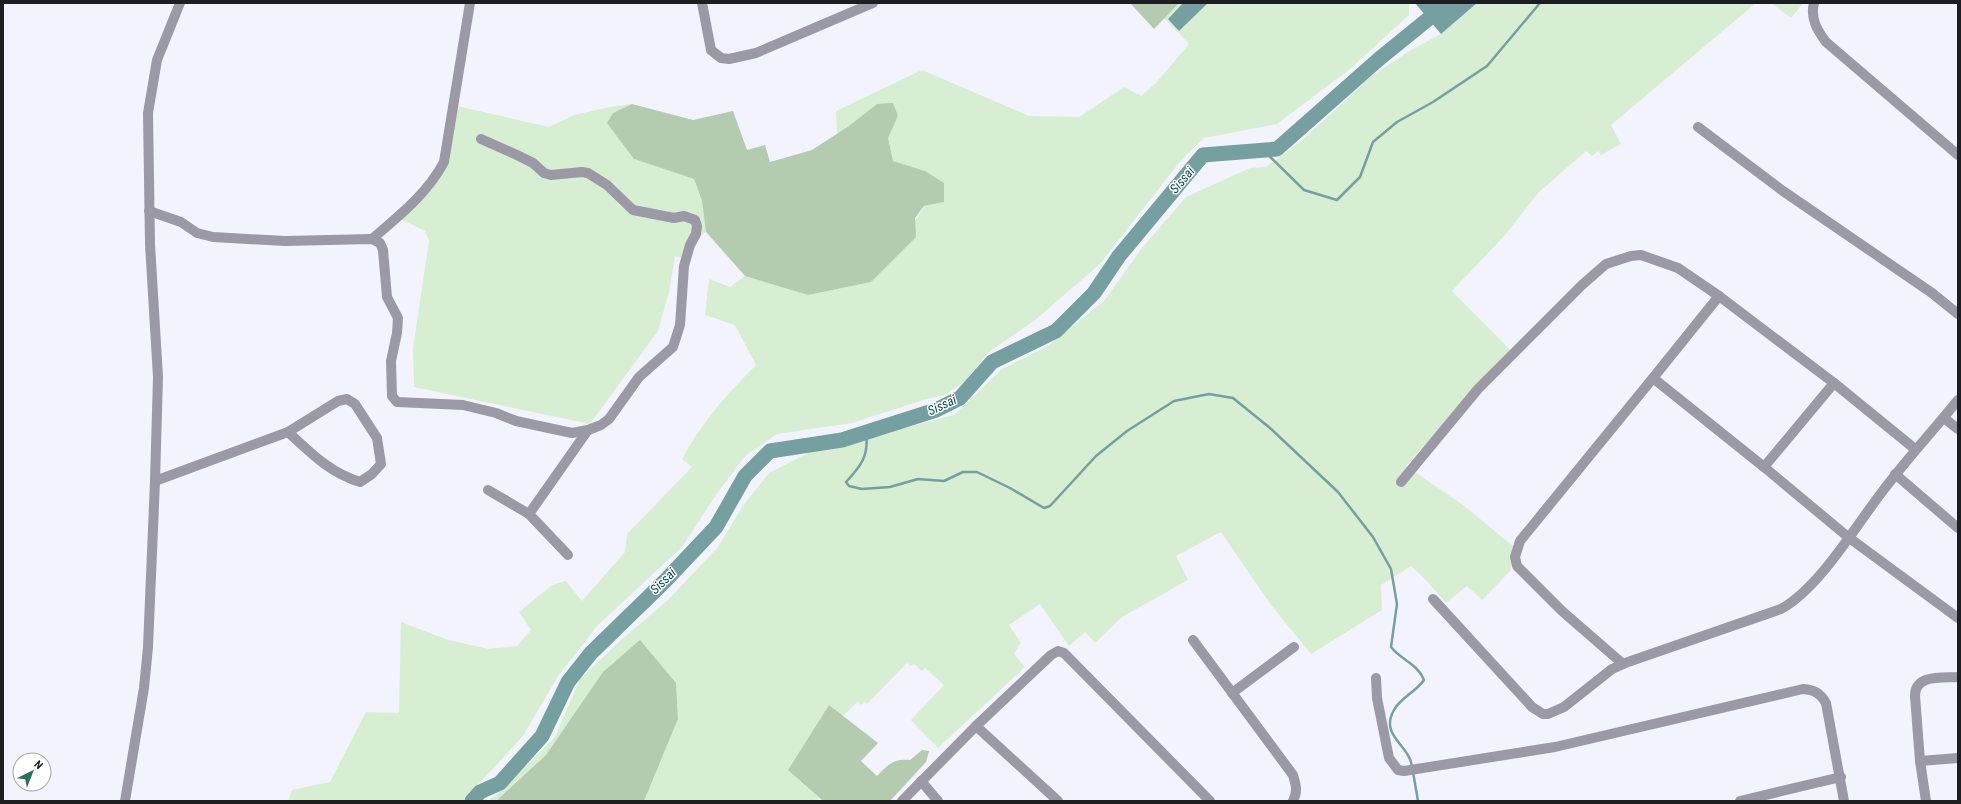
<svg xmlns="http://www.w3.org/2000/svg" width="1961" height="804" font-family="'Roboto Condensed',sans-serif">
  <style>
    .green { fill: #d7eed2 }
    .forest { fill: #b4cbaf }
    .water { fill: #759fa1 }
    .lines { fill: none; stroke-linecap: round; stroke-linejoin: round }
    .stream { stroke: #759fa1; stroke-width: 2.5 }
    .river { stroke: #759fa1; stroke-width: 15 }
    .minor { stroke: #9c99a7; stroke-width: 10 }
    .labels { text-anchor: middle; dominant-baseline: central; stroke-width: 3; stroke-linejoin: round; paint-order: stroke }
    .water-label { font-size: 13px; font-style: italic; fill: #074a4d; stroke: #fff }
  </style>
  <rect width="100%" height="100%" fill="#f3f3fd"/>
  <g class="green">
    <path d="M1179,3H1183L1168,19L1198,12L1208,3H1409V15L1350,69L1277,124L1204,138L1182,159L1100,264L1034,321L990,351L964,382L945,395L923,400L852,423L777,434L745,456L716,495L682,547L598,625L558,676L523,736L463,801H288L292,790L330,782L366,712L399,713L401,622L448,640L489,649L517,646L531,630L519,612L552,585L566,581L582,601L625,552L627,534L692,467L682,459C701,423 728,393 756,365L735,325L705,315L709,279L730,287L745,276L808,295L871,282L925,206L944,202L925,171L893,162L888,138L898,116L849,126L837,134L836,111L922,70L1029,116L1079,117L1124,87L1141,96L1156,83L1189,44L1164,18Z"/>
    <polygon points="1477,3 1756,3 1611,125 1621,144 1601,155 1598,151 1592,156 1586,151 1539,192 1505,235 1452,291 1510,350 1406,466 1463,505 1514,547 1510,571 1482,600 1467,586 1446,603 1424,578 1411,566 1381,585 1382,610 1311,654 1271,605 1221,532 1176,556 1188,580 1122,617 1095,643 1085,632 1069,646 1040,604 1009,625 1021,643 1014,654 1025,667 938,748 911,720 944,685 925,668 922,671 914,664 911,666 907,663 867,704 865,702 861,705 858,701 843,716 829,705 788,770 819,798 816,801 644,801 678,719 676,683 572,718 546,755 496,801 488,801 508,784 555,737 580,679 621,640 668,600 718,547 742,507 769,473 808,453 954,415 1002,369 1048,346 1104,301 1142,248 1186,197 1250,168 1266,167 1301,141 1373,75 1411,50 1441,34"/>
    <polygon points="1771,3 1803,3 1791,18"/>
    <polygon points="632,104 613,113 634,159 694,179 702,201 706,232 687,245 683,258 675,256 669,292 658,331 590,424 414,387 413,348 429,241 425,231 400,219 448,164 457,106 549,127 574,115 610,107"/>
  </g>
  <g class="forest">
    <polygon points="1130,3 1179,3 1154,29"/>
    <polygon points="893,103 898,116 888,138 893,161 925,171 944,183 944,202 924,206 915,218 916,237 871,282 808,295 745,276 706,232 702,201 694,179 634,159 607,123 613,113 632,104 693,120 733,111 747,150 765,145 770,162 812,150 849,126 877,104"/>
    <polygon points="640,640 676,683 678,719 644,801 496,801 546,755 603,672"/>
    <path d="M829,705L878,743L861,761L877,776C888,765 893,758 910,760L922,750L929,751L926,762L890,801H823L788,770Z"/>
  </g>
  <g class="water">
    <polygon points="1183,3 1208,3 1179,31 1168,19"/>
    <polygon points="1415,3 1477,3 1441,34"/>
  </g>
  <g class="lines">
    <g class="stream">
      <polyline points="1262,149 1304,190 1337,200 1360,177 1373,142 1397,122 1433,102 1487,66 1540,3"/>
      <path d="M866,432C869,455 862,465 846,482L849,486L862,489L890,487L918,479L944,481L963,472H977L1010,488L1044,508L1050,506L1096,456L1127,431L1174,401L1209,394L1233,398L1270,428L1338,492L1373,537L1391,569L1397,604L1391,647C1401,660 1418,664 1424,680C1416,692 1401,697 1394,710C1379,736 1410,745 1412,767"/>
      <polyline points="1413,772 1418,801"/>
    </g>
    <polyline class="river" points="472,801 480,792 500,783 542,736 568,682 591,653 665,581 716,527 745,476 770,451 842,440 936,410 960,398 992,362 1056,331 1094,293 1119,256 1203,155 1277,149 1379,59 1448,3"/>
    <g class="minor">
      <polyline points="702,3 711,50 721,58 729,59 756,53 873,3"/>
      <path d="M1814,3C1810,18 1817,30 1826,42L1958,155"/>
      <polyline points="1698,127 1783,191 1932,293 1958,314"/>
      <polyline points="149,211 181,222 197,233 213,237 285,241 372,239 380,243 383,250 387,297 398,318 397,333 391,361 392,396 397,402 463,405 496,413 516,421 572,433 588,430 601,425 609,419 639,377 673,347 680,325 684,266 690,245 696,234 697,226 695,220 684,216 674,218 633,210 607,185 588,173 582,172 551,175 544,173 533,163 517,155 481,139"/>
      <path d="M372,239C399,216 427,194 444,162L470,3"/>
      <polyline points="1719,296 1653,378 1764,467"/>
      <polyline points="1834,383 1764,467 1848,537 1958,618"/>
      <polyline points="1944,418 1958,429"/>
      <polyline points="1895,474 1958,528"/>
      <path d="M155,481L288,432L338,401L347,399L355,404L377,438L381,464L372,474L360,482C330,473 311,453 288,432"/>
      <polyline points="1401,482 1478,389 1582,285 1606,264 1631,256 1641,255 1678,268 1719,296 1834,383 1915,449"/>
      <polyline points="488,490 529,514"/>
      <polyline points="568,555 529,514 588,430"/>
      <path d="M1433,599L1532,707L1543,714H1548L1564,707L1612,669L1628,662L1781,609C1820,587 1854,528 1882,492C1906,460 1933,431 1958,400"/>
      <path d="M1193,640L1293,775C1296,785 1298,791 1293,801"/>
      <polyline points="1623,664 1562,611 1517,566 1515,557 1520,541 1653,378"/>
      <path d="M1958,677C1942,678 1915,674 1915,696L1920,761L1958,758"/>
      <path d="M1376,678L1377,698L1389,758L1398,770L1404,771L1555,747L1803,689C1815,690 1820,693 1826,703L1844,801"/>
      <polyline points="1232,693 1294,647"/>
      <polyline points="976,726 1058,801"/>
      <polyline points="1920,761 1926,801"/>
      <polyline points="921,781 938,801"/>
      <polyline points="125,801 144,688 148,647 155,481 158,377 150,244 148,113 157,60 180,3"/>
      <polyline points="902,801 976,726 1051,655 1058,651 1064,653 1210,801"/>
      <polyline points="1740,801 1841,777"/>
    </g>
  </g>
  <g class="labels">
    <g class="water-label">
      <text transform="translate(1182 180) rotate(-50)">Sissai</text>
      <text transform="translate(942 405) rotate(-25)">Sissai</text>
      <text transform="translate(663 581) rotate(-45)">Sissai</text>
    </g>
  </g>
  <rect width="1961" height="804" fill="none" stroke="#1d1e21" stroke-width="8"/>
  <g transform="translate(32 772) rotate(43)"><circle r="19" fill="#ffffff" stroke="#a5a5a6"/>
  <path d="M0-3L7 15L0 10L-7 15Z" fill="#2d6f5f"/>
  <text y="-6" font-size="11" font-weight="bold" text-anchor="middle" fill="#1d1e21">N</text>
  </g>
</svg>
